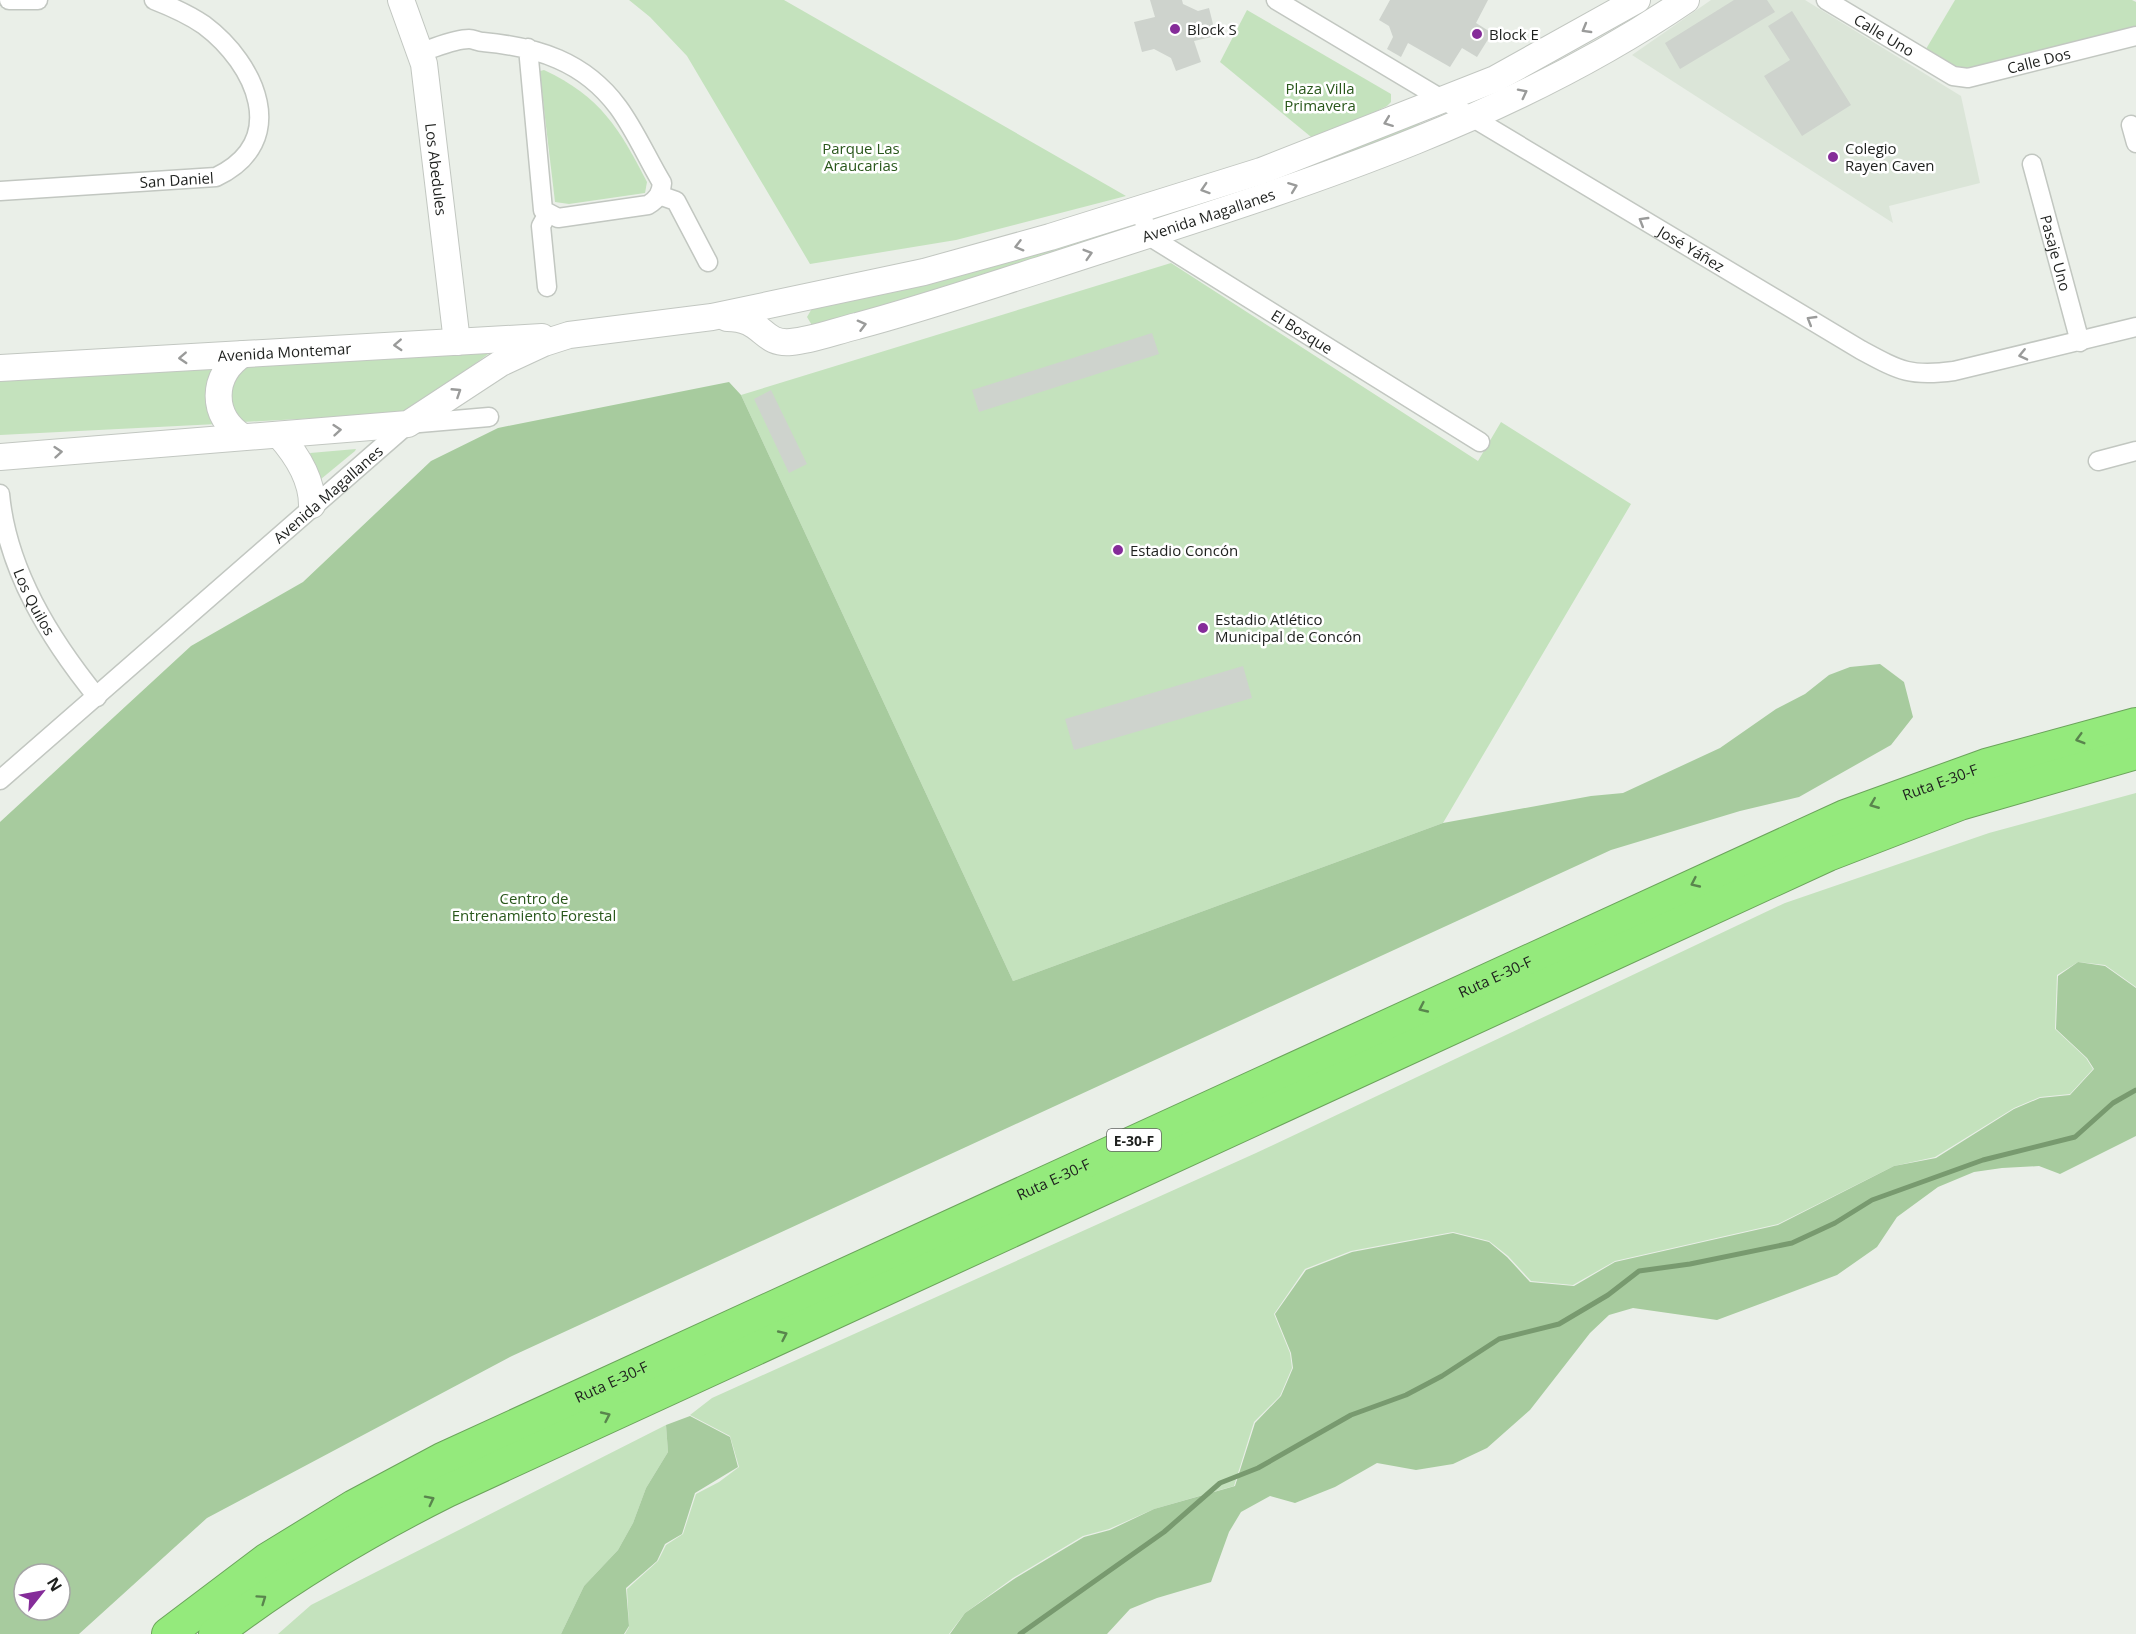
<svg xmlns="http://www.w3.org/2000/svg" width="2136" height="1634" font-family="'Open Sans',sans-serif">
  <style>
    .built { fill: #dbe5d8 }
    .green { fill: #c4e2bd }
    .forest { fill: #a7cb9e; fill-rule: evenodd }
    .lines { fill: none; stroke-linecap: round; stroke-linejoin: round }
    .stream { stroke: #789a6f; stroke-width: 5 }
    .building { fill: #ced3cd }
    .street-casing { stroke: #c2c7c1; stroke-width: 21 }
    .secondary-casing { stroke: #c2c7c1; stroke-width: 28 }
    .highway-casing { stroke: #6ba35b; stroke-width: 34 }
    .street { stroke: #fff; stroke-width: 18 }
    .secondary { stroke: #fff; stroke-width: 26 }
    .highway { stroke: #94ea7c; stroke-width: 32 }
    .oneway { stroke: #9a9b9a }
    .oneway2 { stroke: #59854d }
    .poi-dot { fill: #852c99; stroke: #fff; stroke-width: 2 }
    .labels { text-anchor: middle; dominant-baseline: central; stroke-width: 5; stroke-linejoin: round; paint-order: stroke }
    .shield { fill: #fff; stroke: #626362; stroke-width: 1.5 }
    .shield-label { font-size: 14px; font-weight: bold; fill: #1e201e }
    .poi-label { font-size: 15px; fill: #1e201e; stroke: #fff; text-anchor: start }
    .street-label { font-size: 15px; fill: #1e201e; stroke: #fff }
    .park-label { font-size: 15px; fill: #29571b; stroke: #fff }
  </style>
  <rect width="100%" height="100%" fill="#eaefe8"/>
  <polygon class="built" points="1711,0 1805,0 1961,96 1980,183 1889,206 1893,223 1632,55"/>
  <g class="green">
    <polygon points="629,0 784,0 1126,196 956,240 810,264 687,56 650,17"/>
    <polygon points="1955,0 2132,0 2136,2 2136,26 1966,70 1958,68 1926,49"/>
    <polygon points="1247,10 1391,94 1391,102 1387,106 1316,141 1220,62"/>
    <path d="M544,70C601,97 619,128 647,182L645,193L569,204L555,202L540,75V71Z"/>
    <polygon points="1415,120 1423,126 1171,221 1169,214 1320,159"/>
    <polygon points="1122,224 1125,235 813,327 807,317 814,305"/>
    <polygon points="1171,263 1478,461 1501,422 1631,504 1443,823 1013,981 741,395"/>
    <polygon points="491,352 407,413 243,422 233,413 229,384 241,367"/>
    <path d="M215,366C202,384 203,407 217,424L0,435V380Z"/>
    <polygon points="356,449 355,451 321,479 310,453"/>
    <polygon points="2136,793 2136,987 2105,965 2078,962 2057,975 2055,1029 2086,1058 2093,1069 2070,1094 2040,1097 2014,1108 1935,1157 1894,1166 1778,1224 1615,1261 1573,1285 1531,1281 1508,1256 1489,1241 1453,1232 1351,1251 1305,1269 1274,1314 1290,1353 1292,1368 1280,1396 1254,1422 1234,1486 1154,1509 1109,1529 1083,1536 1013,1578 965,1613 949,1634 625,1634 629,1627 627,1589 658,1561 666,1545 683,1534 696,1494 719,1482 739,1467 730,1436 690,1415 712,1398 1256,1153 1785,903 1989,833"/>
    <polygon points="666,1425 668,1452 646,1488 633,1523 618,1550 584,1586 561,1634 278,1634 311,1605"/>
  </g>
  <g class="forest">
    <path d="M729,382L741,395L1013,981L1443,823L1591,796L1623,793L1720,748L1776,709L1805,694L1829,675L1850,667L1880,664L1904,682L1913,717L1891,745L1799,797L1740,811L1611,850L512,1356L207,1518L79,1634H0V822L191,646L303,582L431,461L498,428ZM24,1574H60V1610H24Z"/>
    <polygon points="2078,962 2105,966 2136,988 2136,1136 2060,1174 2039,1166 2002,1168 1974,1172 1938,1187 1897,1217 1877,1247 1837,1275 1717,1320 1633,1308 1609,1315 1590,1333 1530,1410 1487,1448 1453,1464 1416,1470 1377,1463 1335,1487 1295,1503 1270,1496 1241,1512 1229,1532 1211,1582 1157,1598 1130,1609 1107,1634 950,1634 965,1613 1014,1579 1084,1537 1110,1530 1154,1509 1235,1486 1255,1423 1281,1396 1293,1368 1291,1353 1275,1314 1306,1270 1352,1252 1453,1233 1489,1242 1507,1257 1530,1282 1574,1286 1615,1262 1778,1225 1894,1166 1936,1158 2014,1109 2040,1098 2070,1095 2094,1069 2087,1058 2056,1029 2058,976"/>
    <polygon points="690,1416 730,1437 738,1467 695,1493 682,1534 665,1544 657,1561 626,1588 629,1626 624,1634 561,1634 584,1586 618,1550 633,1523 646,1488 668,1452 666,1425"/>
  </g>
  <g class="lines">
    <polyline class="stream" points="1020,1634 1164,1532 1220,1483 1258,1468 1351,1415 1406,1395 1442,1376 1499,1339 1559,1324 1608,1295 1639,1271 1690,1264 1792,1243 1835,1223 1872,1200 1983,1160 2075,1137 2113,1103 2136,1090"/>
  </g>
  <g class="building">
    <polygon points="1150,0 1182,0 1183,4 1198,11 1209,8 1216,36 1194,41 1201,62 1176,71 1171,58 1154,49 1142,52 1134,22 1155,17"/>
    <polygon points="1390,0 1488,0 1476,23 1492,33 1477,57 1462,48 1450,67 1408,43 1401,57 1387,49 1393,37 1389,26 1379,20"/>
    <polygon points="1734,0 1767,0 1775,12 1680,69 1665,43"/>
    <polygon points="1792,11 1851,105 1802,136 1764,76 1790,60 1768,26"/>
    <polygon points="1152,333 1159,354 979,412 972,390"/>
    <polygon points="771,390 807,464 789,473 754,399"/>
    <polygon points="1243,666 1252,698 1074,750 1065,719"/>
  </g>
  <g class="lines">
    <defs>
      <g id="street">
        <polyline points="9,0 38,0"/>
        <path id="s1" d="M1276,0L1861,350C1900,371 1910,377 1954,371L2136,327"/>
        <path id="s2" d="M1826,0L1953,76L1968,78L2136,36"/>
        <path d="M421,52C435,48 454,39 469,39C474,39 478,42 483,42C537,47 584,61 618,107C635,130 647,158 662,183C661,193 658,199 648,205L558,218L543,210L528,48"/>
        <polyline points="2131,125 2136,143"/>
        <path id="s3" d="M2032,164L2080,342"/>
        <path id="s4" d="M0,191L216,177C291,141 256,64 204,25C188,14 172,7 154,0"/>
        <polyline points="659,195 676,201 708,262"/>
        <path id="s5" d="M1140,210L1149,236L1480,442"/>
        <polyline points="547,215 541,226 547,287"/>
        <polyline points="2098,461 2136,451"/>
        <path id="s6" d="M0,494C7,570 50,639 97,697"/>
        <path id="s7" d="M0,780L408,424L489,417"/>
      </g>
      <g id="secondary">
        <path id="s8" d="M401,0L424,64L457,342"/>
        <path id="s9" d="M727,318C764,318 761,345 791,342C813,340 836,331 857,326C921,309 983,288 1046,268C1265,196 1493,132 1686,0"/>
        <path d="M243,354C211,375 210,416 243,437"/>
        <path id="s10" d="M0,368L542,337"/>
        <path d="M279,435C296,454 312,478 312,505"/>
        <polyline points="0,457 408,424 501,363 544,343 569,335 712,317 924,272 1050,237 1261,171 1495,79 1637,0"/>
      </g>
      <g id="highway">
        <path id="s11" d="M168,1634L266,1560L354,1506L442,1459L1845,816L1986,765L2136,724"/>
        <path d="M215,1634C288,1578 365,1532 447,1491L1828,855L1960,804L2136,753"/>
      </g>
    </defs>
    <use href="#street" class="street-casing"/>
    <use href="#secondary" class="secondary-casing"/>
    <use href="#highway" class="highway-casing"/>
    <use href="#street" class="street"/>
    <use href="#secondary" class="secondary"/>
    <use href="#highway" class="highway"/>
  </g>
  <defs><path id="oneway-chevron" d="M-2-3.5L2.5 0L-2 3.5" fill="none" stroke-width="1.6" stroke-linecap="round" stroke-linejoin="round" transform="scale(1.5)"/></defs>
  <g class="oneway">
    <use href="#oneway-chevron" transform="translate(1586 29) rotate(150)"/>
    <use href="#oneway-chevron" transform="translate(1523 93) rotate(-27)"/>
    <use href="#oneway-chevron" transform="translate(1388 122) rotate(159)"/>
    <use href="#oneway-chevron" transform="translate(1293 187) rotate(-21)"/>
    <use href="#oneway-chevron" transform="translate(1205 189) rotate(162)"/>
    <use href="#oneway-chevron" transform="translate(1643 221) rotate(-149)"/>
    <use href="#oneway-chevron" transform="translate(1019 246) rotate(165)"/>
    <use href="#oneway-chevron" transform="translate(1088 254) rotate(-17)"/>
    <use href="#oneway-chevron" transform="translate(1811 320) rotate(-149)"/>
    <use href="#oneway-chevron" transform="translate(862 325) rotate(-15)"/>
    <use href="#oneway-chevron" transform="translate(398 345) rotate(177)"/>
    <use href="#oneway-chevron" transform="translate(2023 355) rotate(167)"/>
    <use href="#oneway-chevron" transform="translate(183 358) rotate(177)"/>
    <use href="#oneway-chevron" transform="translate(457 392) rotate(-33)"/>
    <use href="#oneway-chevron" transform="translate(337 430) rotate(-5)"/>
    <use href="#oneway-chevron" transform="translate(58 452) rotate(-5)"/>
  </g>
  <g class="oneway2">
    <use href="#oneway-chevron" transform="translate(2080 739) rotate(164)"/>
    <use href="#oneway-chevron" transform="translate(1874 804) rotate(158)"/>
    <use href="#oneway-chevron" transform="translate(1695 883) rotate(155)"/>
    <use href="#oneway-chevron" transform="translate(1423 1008) rotate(155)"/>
    <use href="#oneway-chevron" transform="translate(783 1335) rotate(-25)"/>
    <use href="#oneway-chevron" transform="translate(606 1416) rotate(-25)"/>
    <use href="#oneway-chevron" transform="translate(430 1500) rotate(-27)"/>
    <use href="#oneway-chevron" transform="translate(262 1599) rotate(-35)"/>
  </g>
  <g class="poi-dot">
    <circle cx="1175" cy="29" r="6"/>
    <circle cx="1477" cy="34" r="6"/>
    <circle cx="1833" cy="157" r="6"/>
    <circle cx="1118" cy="550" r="6"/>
    <circle cx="1203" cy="628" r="6"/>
  </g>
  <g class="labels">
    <rect class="shield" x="1107" y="1129" width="54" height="22" rx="4.5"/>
    <g class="shield-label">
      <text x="1134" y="1140">E-30-F</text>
    </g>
    <g class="poi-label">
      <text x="1187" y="29">Block S</text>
      <text x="1489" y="34">Block E</text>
      <text x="1845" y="148">Colegio<tspan x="1845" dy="17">Rayen Caven</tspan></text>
      <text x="1130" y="550">Estadio Concón</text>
      <text x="1215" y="619">Estadio Atlético<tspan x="1215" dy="17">Municipal de Concón</tspan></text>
    </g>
    <g class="street-label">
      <text stroke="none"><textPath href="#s2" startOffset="68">Calle Uno</textPath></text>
      <text stroke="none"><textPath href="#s2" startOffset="236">Calle Dos</textPath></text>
      <text stroke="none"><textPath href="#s8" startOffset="174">Los Abedules</textPath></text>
      <text stroke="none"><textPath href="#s4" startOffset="177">San Daniel</textPath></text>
      <text stroke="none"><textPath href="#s9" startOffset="507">Avenida Magallanes</textPath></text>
      <text stroke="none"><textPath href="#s1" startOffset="484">José Yáñez</textPath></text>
      <text stroke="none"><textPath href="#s3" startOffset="92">Pasaje Uno</textPath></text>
      <text stroke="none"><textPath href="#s5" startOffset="208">El Bosque</textPath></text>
      <text stroke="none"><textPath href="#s10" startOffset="285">Avenida Montemar</textPath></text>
      <text stroke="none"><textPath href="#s7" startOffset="435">Avenida Magallanes</textPath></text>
      <text stroke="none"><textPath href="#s6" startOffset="114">Los Quilos</textPath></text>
      <text stroke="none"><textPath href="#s11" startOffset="1970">Ruta E-30-F</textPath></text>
      <text stroke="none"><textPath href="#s11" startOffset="1484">Ruta E-30-F</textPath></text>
      <text stroke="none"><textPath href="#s11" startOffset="998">Ruta E-30-F</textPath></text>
      <text stroke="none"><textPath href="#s11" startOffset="512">Ruta E-30-F</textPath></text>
    </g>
    <g class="park-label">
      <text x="1320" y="88">Plaza Villa<tspan x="1320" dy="17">Primavera</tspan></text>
      <text x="861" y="148">Parque Las<tspan x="861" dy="17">Araucarias</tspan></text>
      <text x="534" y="898">Centro de<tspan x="534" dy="17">Entrenamiento Forestal</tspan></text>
    </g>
  </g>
  <g transform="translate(42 1592) rotate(59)"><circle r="28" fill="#ffffff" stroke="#a5a6a5" stroke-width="1.5"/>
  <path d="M0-4.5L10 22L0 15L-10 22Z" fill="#852c99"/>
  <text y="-9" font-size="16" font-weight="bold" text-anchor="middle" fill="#1e201e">N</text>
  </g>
</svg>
